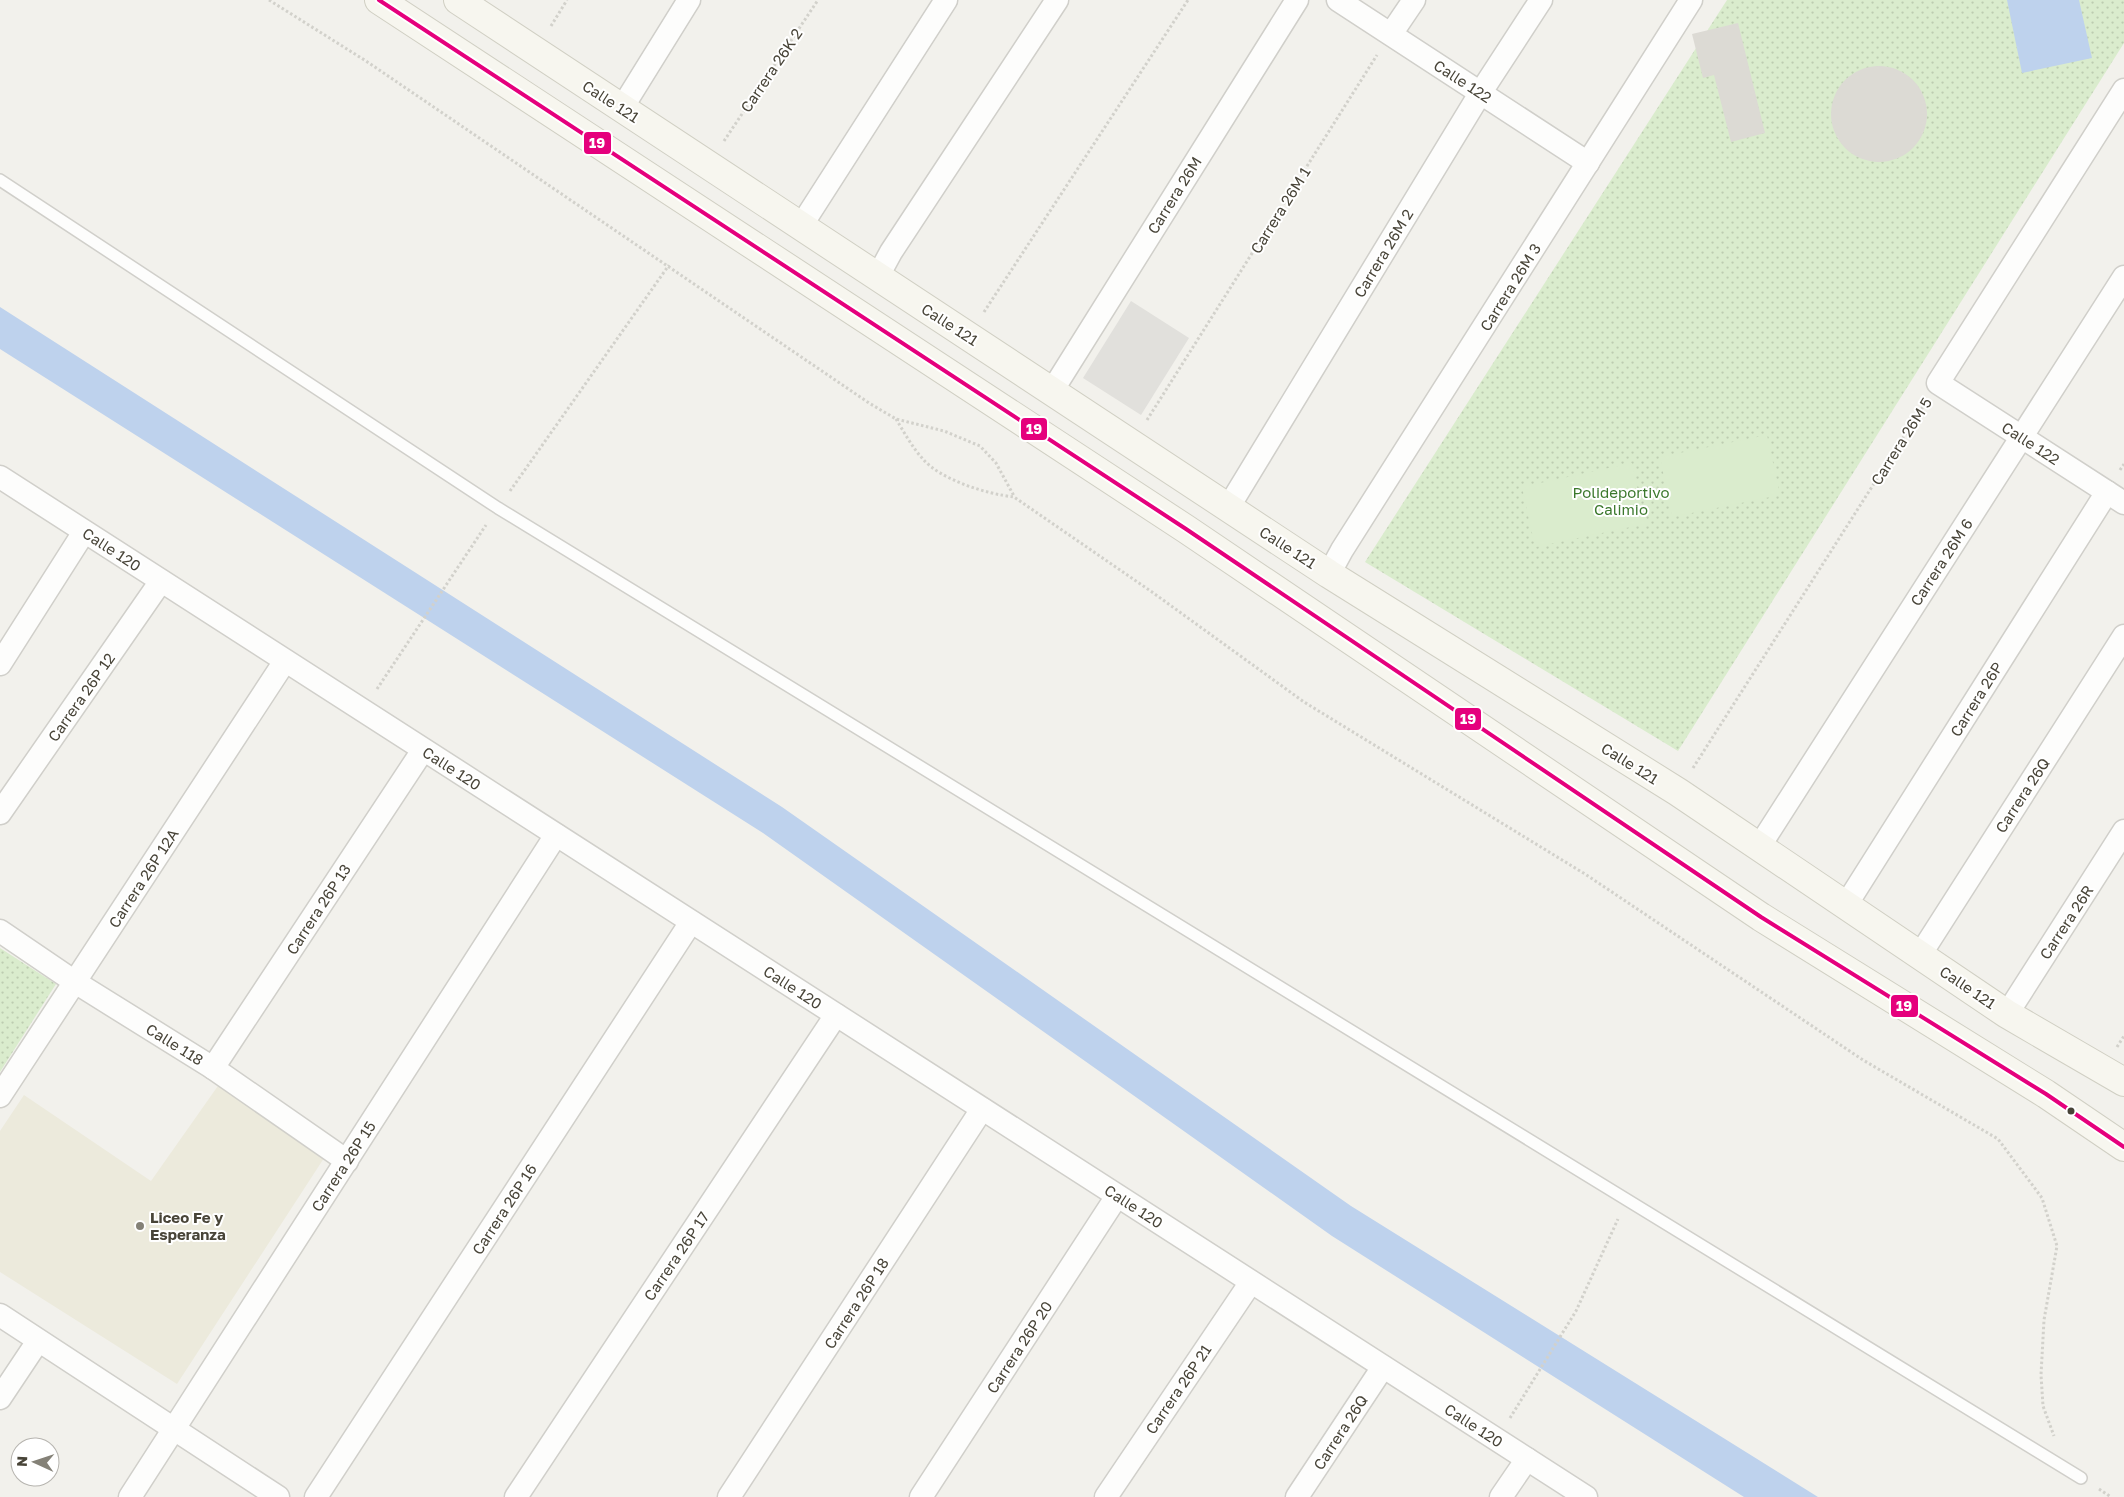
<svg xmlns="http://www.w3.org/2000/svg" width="2124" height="1497" font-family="'Golos Text',sans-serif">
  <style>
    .education { fill: #eceadc }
    .park { fill: url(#park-dots) }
    .garden { fill: #daeccd }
    .parking { fill: #e1e0dc }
    .water { fill: #bed2ed }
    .building { fill: #dcdad4 }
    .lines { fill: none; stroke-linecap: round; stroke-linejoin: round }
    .lane-casing { stroke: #d0cfca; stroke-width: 14 }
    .street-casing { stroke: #d0cfca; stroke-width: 25 }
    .secondary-casing { stroke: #d0cfc3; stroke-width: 30 }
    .path { stroke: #d2d1cb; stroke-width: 3; stroke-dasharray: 2.5 2.5; stroke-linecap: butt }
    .lane { stroke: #fdfdfc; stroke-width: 11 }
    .street { stroke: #fdfdfc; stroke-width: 22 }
    .secondary { stroke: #f7f6ef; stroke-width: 28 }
    .bus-1-casing { stroke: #fff; stroke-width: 8 }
    .bus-1 { stroke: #e5007d; stroke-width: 4 }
    .bus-dot { fill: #484438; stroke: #fff; stroke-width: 2 }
    .poi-dot { fill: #848177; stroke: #fff; stroke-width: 2 }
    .labels { text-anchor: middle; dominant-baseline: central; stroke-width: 4; stroke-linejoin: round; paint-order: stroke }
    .street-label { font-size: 15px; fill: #484438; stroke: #fff }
    .park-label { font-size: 15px; fill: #3b782c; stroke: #fff }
    .poi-label { font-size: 15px; font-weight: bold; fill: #484438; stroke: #fff; text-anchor: start }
    .line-badge { stroke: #fff; stroke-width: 2 }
    .badge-label { font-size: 14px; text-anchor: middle; font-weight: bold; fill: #fff }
  </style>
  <defs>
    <pattern id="park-dots" width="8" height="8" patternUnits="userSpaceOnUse" patternTransform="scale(1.25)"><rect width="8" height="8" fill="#daeccd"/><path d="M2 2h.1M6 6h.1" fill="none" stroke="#bdccb1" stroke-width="1.8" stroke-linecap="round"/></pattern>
  </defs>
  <rect width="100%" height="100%" fill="#f2f1ec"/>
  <polygon class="education" points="220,1083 328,1152 177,1384 0,1272 0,1131 24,1095 151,1181"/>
  <g class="park">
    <polygon points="1727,0 2124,0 2124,43 1678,751 1365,562"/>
    <polygon points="0,948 56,984 0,1072"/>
  </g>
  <g class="garden">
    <polygon points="1767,435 1780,495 1672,517 1660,457"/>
    <polygon points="1632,463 1645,524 1535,547 1522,487"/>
  </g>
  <polygon class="parking" points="1131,301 1189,338 1141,415 1083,378"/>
  <g class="water">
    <polygon points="2007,0 2079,0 2092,58 2022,73"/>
    <polygon points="0,307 782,807 1351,1206 1818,1497 1744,1497 1332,1236 763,833 0,349"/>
  </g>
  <g class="building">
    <polygon points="1738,23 1765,133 1731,142 1714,75 1703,78 1692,34"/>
    <circle cx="1879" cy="114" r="48"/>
  </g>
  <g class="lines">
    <defs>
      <polyline id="lane" points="0,180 498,508 2081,1478"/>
      <g id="street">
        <polyline points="1338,0 1588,163"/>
        <polyline points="1391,34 1414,0"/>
        <polyline points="2124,90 1938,383 2124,503"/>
        <polyline points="622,108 689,0"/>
        <polyline points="801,226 946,0"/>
        <polyline points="878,276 891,252 1057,0"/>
        <polyline points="1052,391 1297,0"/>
        <polyline points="0,477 1586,1497"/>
        <polyline points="1228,508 1481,92 1541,0"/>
        <polyline points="1329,574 1342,550 1691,0"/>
        <polyline points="0,664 84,532"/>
        <polyline points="0,813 161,581"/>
        <polyline points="1759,847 2124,277"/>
        <polyline points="1846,905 2107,492"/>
        <polyline points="0,931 75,982 213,1068 347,1161"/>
        <polyline points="1920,955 2124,636"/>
        <polyline points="2007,1014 2124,831"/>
        <polyline points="213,1068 423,750"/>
        <polyline points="0,1096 285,661"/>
        <polyline points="0,1315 278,1497"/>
        <polyline points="0,1398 38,1341"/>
        <polyline points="130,1497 556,835"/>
        <polyline points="316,1497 691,922"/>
        <polyline points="516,1497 836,1015"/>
        <polyline points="729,1497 982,1109"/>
        <polyline points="921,1497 1117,1196"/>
        <polyline points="1106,1497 1251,1282"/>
        <polyline points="1297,1497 1383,1367"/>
        <polyline points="1501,1497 1527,1459"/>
      </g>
      <g id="secondary">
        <polyline points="379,0 1186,529 1761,917 2046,1094 2124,1147"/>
        <polyline points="458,0 1329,574 1678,792 2007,1014 2124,1082"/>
      </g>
    </defs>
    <use href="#lane" class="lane-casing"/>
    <use href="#street" class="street-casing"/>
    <use href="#secondary" class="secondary-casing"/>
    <g class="path">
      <polyline points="269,0 366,61 869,403 896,419 944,431 980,446 996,463 1014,496"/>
      <polyline points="551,26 567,0"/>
      <polyline points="724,141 818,0"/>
      <polyline points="984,312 1188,0"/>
      <path d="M896,419C904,432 912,447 922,458C940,480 987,494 1014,497L1152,592L1304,702L1585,874L1863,1060L1998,1139L2042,1198L2057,1246L2044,1320L2041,1375L2043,1406L2054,1436"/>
      <polyline points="1147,420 1377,55"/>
      <polyline points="2120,470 2124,464"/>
      <polyline points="510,491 669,265"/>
      <polyline points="377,689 486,525"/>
      <polyline points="1693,768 1924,405"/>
      <polyline points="2117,1047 2124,1036"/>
      <polyline points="1510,1418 1576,1311 1618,1219"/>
      <polyline points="2099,1489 2111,1497"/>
    </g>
    <use href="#lane" class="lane"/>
    <use href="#street" class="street"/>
    <use href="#secondary" class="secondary"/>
    <defs>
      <polyline id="bus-1" points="379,0 1186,529 1761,917 2046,1094 2124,1147"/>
    </defs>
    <use href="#bus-1" class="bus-1-casing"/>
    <use href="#bus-1" class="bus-1"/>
  </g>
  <circle class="bus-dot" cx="2071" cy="1111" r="4.5"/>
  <circle class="poi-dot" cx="140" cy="1226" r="5"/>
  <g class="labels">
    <g class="street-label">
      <text transform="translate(771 70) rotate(-56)">Carrera 26K 2</text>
      <text transform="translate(1463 81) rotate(33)">Calle 122</text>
      <text transform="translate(611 101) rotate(33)">Calle 121</text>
      <text transform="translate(1174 195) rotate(-58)">Carrera 26M</text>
      <text transform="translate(1280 210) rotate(-58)">Carrera 26M 1</text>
      <text transform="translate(1383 253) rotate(-59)">Carrera 26M 2</text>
      <text transform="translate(1510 287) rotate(-58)">Carrera 26M 3</text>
      <text transform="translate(950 324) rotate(33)">Calle 121</text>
      <text transform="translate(1901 441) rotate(-58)">Carrera 26M 5</text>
      <text transform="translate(2031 443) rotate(33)">Calle 122</text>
      <text transform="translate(1288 547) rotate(33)">Calle 121</text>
      <text transform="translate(112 549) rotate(33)">Calle 120</text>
      <text transform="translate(1941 562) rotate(-57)">Carrera 26M 6</text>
      <text transform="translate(81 697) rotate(-55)">Carrera 26P 12</text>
      <text transform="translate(1976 699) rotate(-58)">Carrera 26P</text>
      <text transform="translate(1630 763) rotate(32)">Calle 121</text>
      <text transform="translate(452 768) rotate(33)">Calle 120</text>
      <text transform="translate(2022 795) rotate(-57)">Carrera 26Q</text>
      <text transform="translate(143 878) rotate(-57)">Carrera 26P 12A</text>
      <text transform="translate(318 909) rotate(-57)">Carrera 26P 13</text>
      <text transform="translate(2066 922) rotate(-57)">Carrera 26R</text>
      <text transform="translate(793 987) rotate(33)">Calle 120</text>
      <text transform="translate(1968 987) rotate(34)">Calle 121</text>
      <text transform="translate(175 1044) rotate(32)">Calle 118</text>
      <text transform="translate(343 1166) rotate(-57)">Carrera 26P 15</text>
      <text transform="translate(1134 1206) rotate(33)">Calle 120</text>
      <text transform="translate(504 1209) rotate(-57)">Carrera 26P 16</text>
      <text transform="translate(676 1256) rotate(-56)">Carrera 26P 17</text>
      <text transform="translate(856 1303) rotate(-57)">Carrera 26P 18</text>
      <text transform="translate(1019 1347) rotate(-57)">Carrera 26P 20</text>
      <text transform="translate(1178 1389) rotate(-56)">Carrera 26P 21</text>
      <text transform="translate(1474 1425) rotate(33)">Calle 120</text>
      <text transform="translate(1340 1432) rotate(-57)">Carrera 26Q</text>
    </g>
    <g class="park-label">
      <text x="1621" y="492">Polideportivo<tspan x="1621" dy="17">Calimio</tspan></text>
    </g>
    <g class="poi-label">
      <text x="150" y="1217">Liceo Fe y<tspan x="150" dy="17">Esperanza</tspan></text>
    </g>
  </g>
  <g class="line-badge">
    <rect x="583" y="131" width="29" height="24" rx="5" fill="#e5007d"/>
    <rect x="1020" y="417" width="28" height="24" rx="5" fill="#e5007d"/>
    <rect x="1454" y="707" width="28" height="24" rx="5" fill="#e5007d"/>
    <rect x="1890" y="994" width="29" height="24" rx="5" fill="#e5007d"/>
  </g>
  <g class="badge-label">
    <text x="597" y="148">19</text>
    <text x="1034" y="434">19</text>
    <text x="1468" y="724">19</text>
    <text x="1904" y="1011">19</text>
  </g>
  <g transform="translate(35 1462) rotate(273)"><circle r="24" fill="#ffffff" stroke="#b6b4af"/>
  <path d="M0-4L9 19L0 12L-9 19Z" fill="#848177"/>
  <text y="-8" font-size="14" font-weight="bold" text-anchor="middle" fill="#484438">N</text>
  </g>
</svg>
